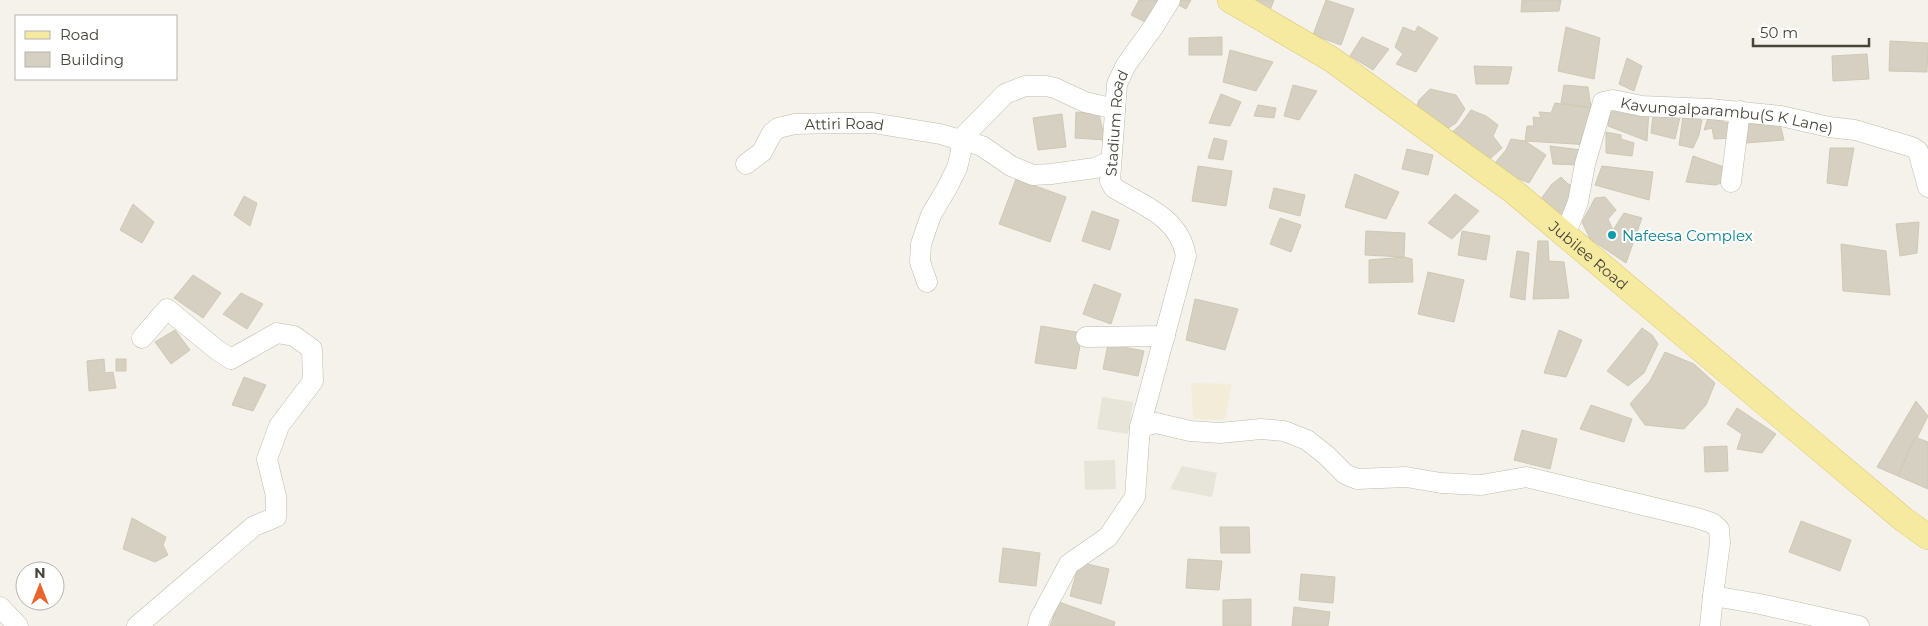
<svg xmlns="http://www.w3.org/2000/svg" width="1928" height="626" font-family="Montserrat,sans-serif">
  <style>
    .residential { fill: #e7e5d9 }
    .commercial { fill: #f3ecd8 }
    .building { fill: #d5d0c1; stroke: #cfc8b4 }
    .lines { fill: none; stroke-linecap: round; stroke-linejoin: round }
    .minor-casing { stroke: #bfbbae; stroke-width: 21 }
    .major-casing { stroke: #daca72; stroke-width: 26 }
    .minor { stroke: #fff; stroke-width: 20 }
    .major { stroke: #f6eaa1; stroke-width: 25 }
    .culture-dot { fill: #0f9aa8; stroke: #fff; stroke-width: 2 }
    .labels { text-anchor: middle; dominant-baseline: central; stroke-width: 4; stroke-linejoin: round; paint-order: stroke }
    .street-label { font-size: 15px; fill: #474439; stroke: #fff }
    .culture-label { font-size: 15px; fill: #0d838f; stroke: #fff; text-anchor: start }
  </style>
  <rect width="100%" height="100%" fill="#f4f2ea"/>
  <g class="residential">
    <polygon points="1102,397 1133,402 1128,434 1097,429"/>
    <polygon points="1115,460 1116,489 1085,490 1084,461"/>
    <polygon points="1182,466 1217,473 1212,497 1170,489"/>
  </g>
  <polygon class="commercial" points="1191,383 1232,384 1225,420 1193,419"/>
  <g class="building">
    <polygon points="1139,0 1161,0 1149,24 1131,15"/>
    <polygon points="1179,0 1191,0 1186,9 1177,4"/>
    <polygon points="1254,0 1274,0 1270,10"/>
    <polygon points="1326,0 1354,9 1341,45 1313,35"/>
    <polygon points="1522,0 1561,0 1559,11 1521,12"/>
    <polygon points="1418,26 1438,38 1416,72 1396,64 1403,54 1395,47 1403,27 1415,32"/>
    <polygon points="1566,27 1600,38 1594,79 1558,71"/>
    <polygon points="1222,37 1222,55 1189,55 1189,38"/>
    <polygon points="1362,37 1389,49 1373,70 1350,56"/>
    <polygon points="1890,41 1928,43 1927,72 1889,71"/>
    <polygon points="1230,50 1273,62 1256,91 1223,82"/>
    <polygon points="1867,54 1869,79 1833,81 1832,56"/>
    <polygon points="1627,58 1642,66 1634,91 1619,84"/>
    <polygon points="1474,66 1512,67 1508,84 1476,84"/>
    <polygon points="1293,85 1317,91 1299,120 1284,116"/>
    <polygon points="1564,85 1588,87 1591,108 1561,103"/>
    <polygon points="1430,89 1456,95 1465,109 1456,123 1444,131 1416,108 1419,100"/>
    <polygon points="1221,94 1241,102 1230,126 1209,123"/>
    <polygon points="1555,103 1591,108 1591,145 1525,141 1527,126 1534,126 1533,117 1541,118 1539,112 1551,113"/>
    <polygon points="1258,105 1276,108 1274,118 1254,116"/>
    <polygon points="1610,107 1649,110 1647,141 1608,126"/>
    <polygon points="1471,110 1486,116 1498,125 1493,136 1502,148 1490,159 1450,134 1460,125"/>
    <polygon points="1076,112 1099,114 1105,140 1075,138"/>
    <polygon points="1062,114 1066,147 1038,150 1033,118"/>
    <polygon points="1653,115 1680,117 1675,139 1651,133"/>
    <polygon points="1683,116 1702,120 1699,135 1693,148 1679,145"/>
    <polygon points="1708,118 1733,124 1733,138 1714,139 1712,128 1704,130"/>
    <polygon points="1746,124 1780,124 1784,140 1746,143"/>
    <polygon points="1606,132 1621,135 1621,139 1634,143 1632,156 1606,153"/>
    <polygon points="1214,138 1227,141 1223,160 1208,158"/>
    <polygon points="1511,139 1525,141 1546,155 1529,183 1507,174 1495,163 1506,150"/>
    <polygon points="1550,146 1589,151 1579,165 1553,164"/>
    <polygon points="1830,148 1854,148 1847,186 1827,183"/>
    <polygon points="1407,149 1433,155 1428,175 1402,169"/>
    <polygon points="1693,156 1727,168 1725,182 1715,185 1686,182"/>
    <polygon points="1198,166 1232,171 1226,206 1192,201"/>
    <polygon points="1602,166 1653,172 1649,200 1595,185"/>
    <polygon points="1355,174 1399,192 1386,219 1345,207"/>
    <polygon points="1561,177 1568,184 1578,188 1559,225 1538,203 1552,184"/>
    <polygon points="1016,179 1066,197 1050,242 999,224"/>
    <polygon points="1274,188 1305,195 1300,216 1269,208"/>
    <polygon points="1455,194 1479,211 1452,239 1428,223"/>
    <polygon points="244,196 257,203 250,226 234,215"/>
    <polygon points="1605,197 1616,210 1608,219 1613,230 1624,213 1642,218 1626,263 1590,239 1582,222 1595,198"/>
    <polygon points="133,204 154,222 142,243 120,230"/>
    <polygon points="1092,211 1119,220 1110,250 1082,241"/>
    <polygon points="1280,218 1301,225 1291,252 1270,244"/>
    <polygon points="1919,222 1917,253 1900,256 1896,224"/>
    <polygon points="1366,231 1405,233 1404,257 1365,255"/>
    <polygon points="1462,231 1490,236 1486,260 1458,255"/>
    <polygon points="1538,241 1548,241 1549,261 1564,262 1569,298 1533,299"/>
    <polygon points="1841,244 1886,251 1890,295 1843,291"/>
    <polygon points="1517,251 1529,253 1525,300 1510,297"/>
    <polygon points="1404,257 1412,259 1413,282 1369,283 1369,260"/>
    <polygon points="1428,272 1464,280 1454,322 1418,314"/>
    <polygon points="193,275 221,293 203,318 174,298"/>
    <polygon points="1094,284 1121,294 1111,324 1083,314"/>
    <polygon points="241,293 263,304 247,329 223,314"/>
    <polygon points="1195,299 1238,309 1225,350 1186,340"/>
    <polygon points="1041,326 1082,333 1076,369 1035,363"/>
    <polygon points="1642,328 1652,335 1658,344 1644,373 1628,386 1607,371"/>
    <polygon points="175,330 190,350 171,364 155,342"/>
    <polygon points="1559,330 1582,340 1566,377 1544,373"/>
    <polygon points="1108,344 1144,351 1138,376 1103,369"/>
    <polygon points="1665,352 1694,364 1715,383 1706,405 1684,429 1645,425 1630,404 1650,381"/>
    <polygon points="104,359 105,373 113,372 116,388 89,391 87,361"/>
    <rect x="116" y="359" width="10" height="12"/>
    <polygon points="244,377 266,385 253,411 232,405"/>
    <polygon points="1916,401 1928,416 1898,476 1877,467"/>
    <polygon points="1591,405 1632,419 1624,442 1580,429"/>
    <polygon points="1737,408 1776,434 1762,453 1737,449 1742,434 1727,424"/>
    <polygon points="1522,430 1557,439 1550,469 1514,460"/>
    <polygon points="1915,437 1928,442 1928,489 1898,476"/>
    <polygon points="1727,446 1728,471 1705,472 1704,447"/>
    <polygon points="132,518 166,537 163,545 168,555 155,562 123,549"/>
    <polygon points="1801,521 1851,540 1840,571 1789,552"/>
    <polygon points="1220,527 1249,527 1250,553 1221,553"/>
    <polygon points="1003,548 1040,553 1036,586 999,582"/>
    <polygon points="1188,559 1222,561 1219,590 1186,588"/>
    <polygon points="1079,562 1109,569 1101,604 1070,596"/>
    <polygon points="1301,574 1335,577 1333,603 1299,600"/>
    <polygon points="1251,599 1251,626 1223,626 1223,600"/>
    <polygon points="1059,602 1115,622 1114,626 1050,626"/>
    <polygon points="1294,607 1330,612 1328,626 1292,626"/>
  </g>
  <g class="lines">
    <defs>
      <g id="minor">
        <path id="s1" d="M746,164L762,152L772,133L778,128L795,124L839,123H873L940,134L982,146L1011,166L1033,175L1051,174L1095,168L1111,161"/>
        <polyline points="1731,182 1740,111"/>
        <path id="s2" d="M1565,235L1578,202L1585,164L1603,102L1613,100L1642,106L1710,109L1781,116L1829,127L1855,130L1912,147L1918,151L1928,187"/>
        <polyline points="927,282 920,262 921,244 931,215 947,188 957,168 961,152 960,140 1005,94 1025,86 1046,86 1055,88 1085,102 1115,109"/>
        <polyline points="1086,337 1165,336"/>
        <polyline points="1140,427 1156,423 1190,431 1220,433 1261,429 1284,431 1307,440 1326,455 1345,474 1357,479 1406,477 1441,483 1481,485 1526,477 1697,518 1712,523 1719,529 1720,543 1713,596 1760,604 1859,626"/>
        <polyline points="0,607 18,626"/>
        <polyline points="137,626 254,526 276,517 276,496 267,459 279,426 313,381 312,349 294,336 277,333 231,359 217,350 167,309 142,338"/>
        <path id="s3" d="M1038,626L1040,618L1069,564L1108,537L1135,497L1140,427L1186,256C1179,217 1144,206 1114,188L1110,181L1117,84L1126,65L1154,26L1170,0"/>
        <polyline points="1710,626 1713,596"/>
      </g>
      <g id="major">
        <path id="s4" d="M1230,0L1331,59L1513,191L1903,519L1928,537"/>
      </g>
    </defs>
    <use href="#minor" class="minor-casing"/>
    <use href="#major" class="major-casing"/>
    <use href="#minor" class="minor"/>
    <use href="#major" class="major"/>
  </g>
  <circle class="culture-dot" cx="1612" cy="235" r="5"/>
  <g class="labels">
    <g class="street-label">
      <text stroke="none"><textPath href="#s2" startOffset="264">Kavungalparambu(S K Lane)</textPath></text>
      <text stroke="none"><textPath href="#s3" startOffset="582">Stadium Road</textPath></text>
      <text stroke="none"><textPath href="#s1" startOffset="116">Attiri Road</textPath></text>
      <text stroke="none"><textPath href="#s4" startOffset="441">Jubilee Road</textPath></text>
    </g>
    <g class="culture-label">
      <text x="1622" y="235">Nafeesa Complex</text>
    </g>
  </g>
  <rect x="15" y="15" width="162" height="65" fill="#ffffff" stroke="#b5b4b0"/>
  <rect x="25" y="31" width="25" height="8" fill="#f6eaa1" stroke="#b5b4b0"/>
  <text x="60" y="40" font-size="15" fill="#474439">Road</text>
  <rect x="25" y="52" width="25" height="15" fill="#d5d0c1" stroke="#b5b4b0"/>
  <text x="60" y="65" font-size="15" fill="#474439">Building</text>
  <g transform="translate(40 586)"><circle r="24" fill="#ffffff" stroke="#b5b4b0"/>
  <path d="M0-4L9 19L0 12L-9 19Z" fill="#e8642d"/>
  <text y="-8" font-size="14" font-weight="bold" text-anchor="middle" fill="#474439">N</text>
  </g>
  <path d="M1753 38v8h116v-8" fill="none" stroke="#474439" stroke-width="2.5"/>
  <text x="1760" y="38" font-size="15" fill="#474439" stroke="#ffffff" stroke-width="4" paint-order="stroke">50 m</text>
</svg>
